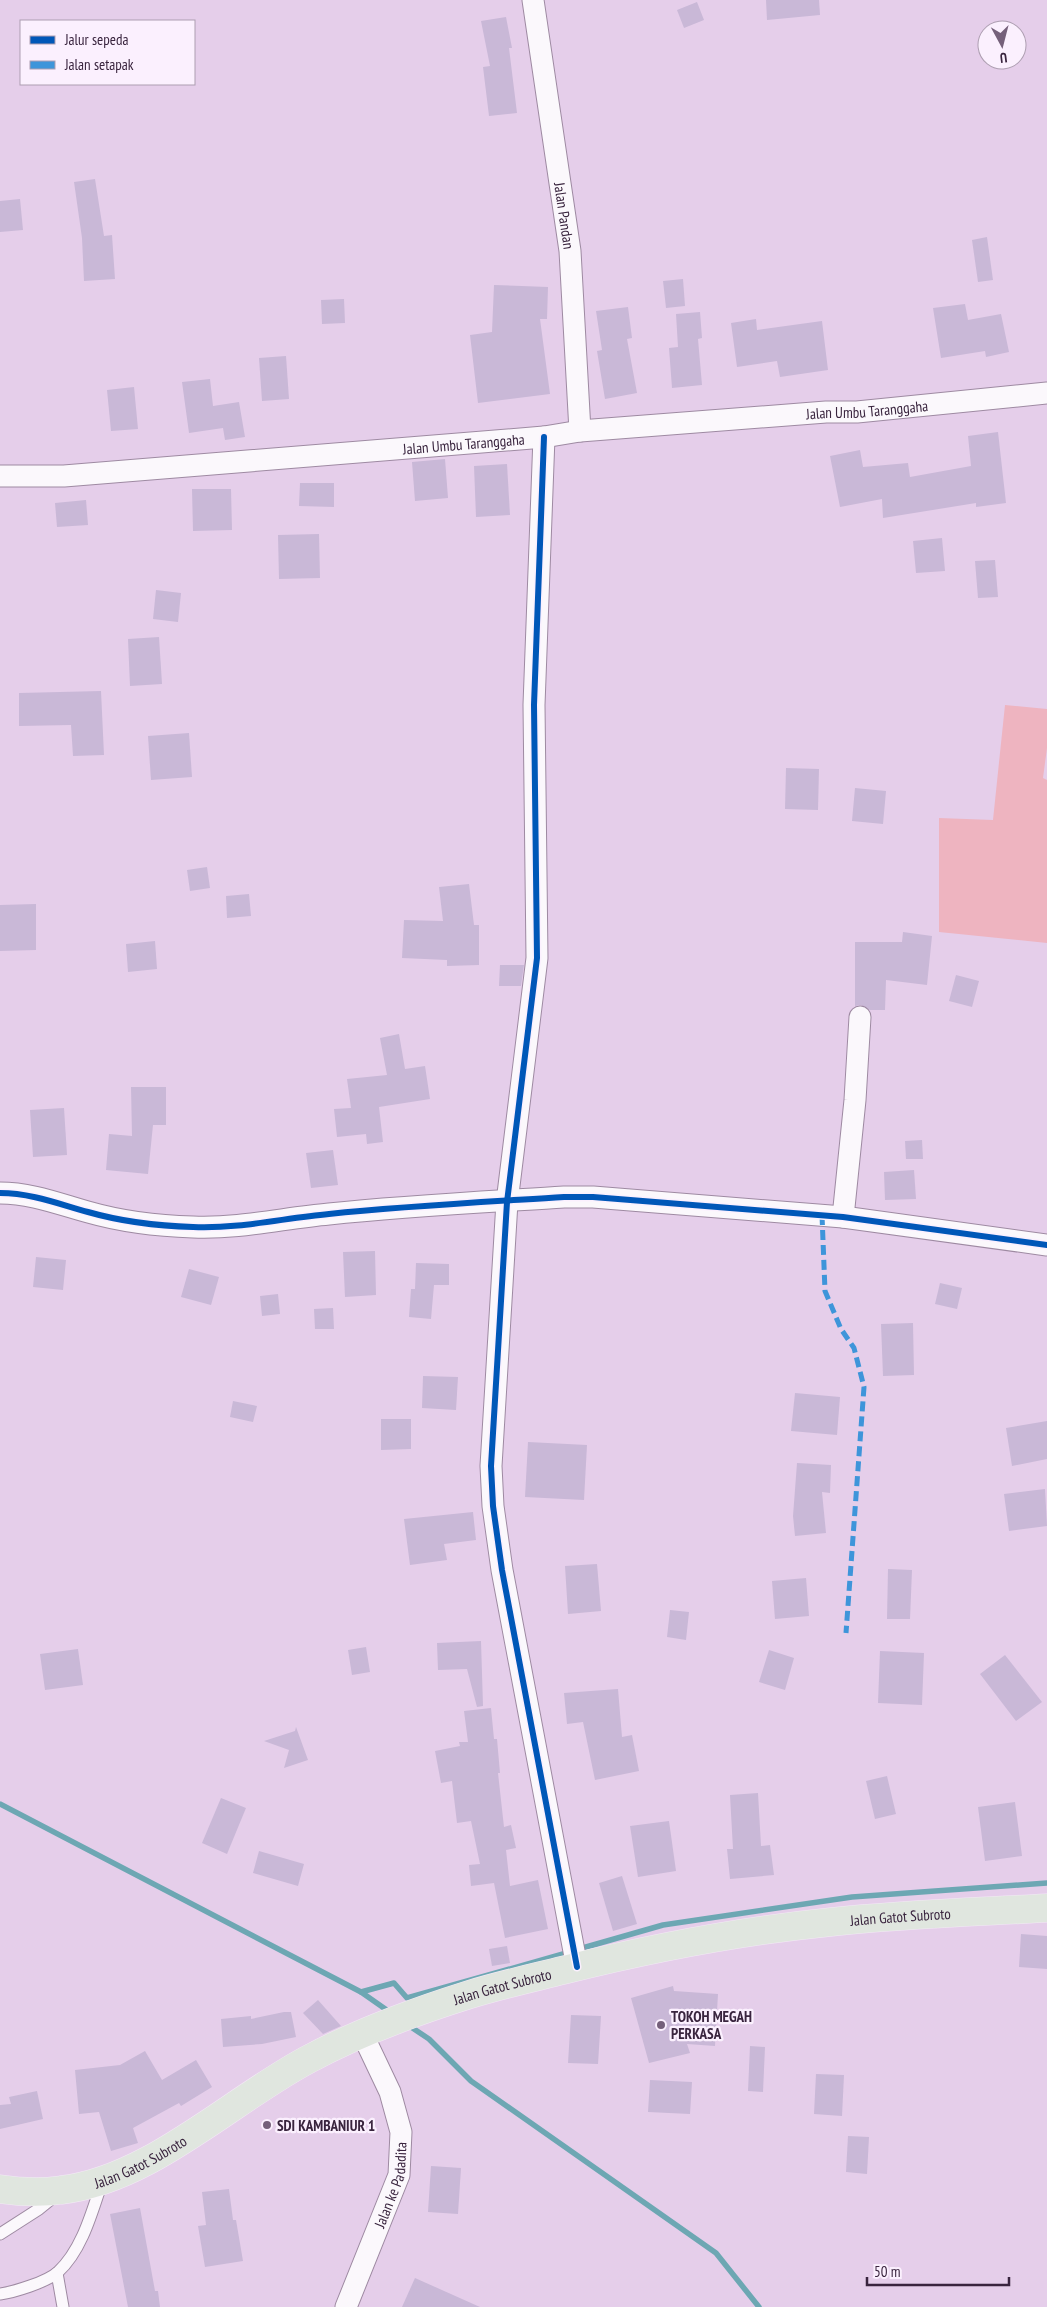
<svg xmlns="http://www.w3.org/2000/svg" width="1047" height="2307" font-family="'PT Sans Narrow',sans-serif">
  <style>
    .green { fill: #eeb4c0 }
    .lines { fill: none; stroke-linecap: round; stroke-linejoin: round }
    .stream { stroke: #6da7b3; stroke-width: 5.5 }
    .building { fill: #c9b8d7 }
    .lane-casing { stroke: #9e8aa2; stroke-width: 13 }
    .street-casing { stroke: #9e8aa2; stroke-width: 23 }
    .highway-casing { stroke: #f3e9f6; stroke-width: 29 }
    .lane { stroke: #fbf8fc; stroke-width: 11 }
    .street { stroke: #fbf8fc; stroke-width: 21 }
    .highway { stroke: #e0e6df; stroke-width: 28 }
    .quiet { stroke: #3e95da; stroke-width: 5; stroke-dasharray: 10 5; stroke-linecap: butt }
    .cycleway-casing { stroke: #fbf0fe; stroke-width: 9 }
    .cycleway { stroke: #0057b8; stroke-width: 6 }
    .poi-dot { fill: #75607a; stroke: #fbf0fe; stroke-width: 2 }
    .labels { text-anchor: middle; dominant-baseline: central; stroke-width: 4.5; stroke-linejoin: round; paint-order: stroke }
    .street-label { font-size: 15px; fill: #39243e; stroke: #fbf0fe }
    .poi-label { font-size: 15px; font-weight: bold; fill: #39243e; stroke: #fbf0fe; text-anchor: start }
  </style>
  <rect width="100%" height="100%" fill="#e5ceea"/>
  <polygon class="green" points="1005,705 1047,709 1047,748 1043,778 1047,780 1047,943 939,932 939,818 993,820"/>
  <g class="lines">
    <g class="stream">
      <polyline points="0,1804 361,1992 391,2013"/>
      <polyline points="579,1949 663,1925 852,1897 1047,1883"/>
      <polyline points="361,1992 394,1983 407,1998 570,1952"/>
      <polyline points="408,2025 429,2039 471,2081 716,2253 759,2307"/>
    </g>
  </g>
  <g class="building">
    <polygon points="766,0 819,0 820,15 767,20"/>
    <polygon points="697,2 704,20 684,28 677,10"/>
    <polygon points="506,17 512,48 509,48 517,113 489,116 483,67 490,66 481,21"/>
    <polygon points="95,179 104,236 112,235 115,279 84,281 82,238 74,182"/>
    <polygon points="20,199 23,230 0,232 0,201"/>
    <polygon points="987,237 993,280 978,282 972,240"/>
    <polygon points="683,279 685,306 666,308 663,281"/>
    <polygon points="494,285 548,287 547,319 540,319 550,394 478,403 470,335 492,332"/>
    <polygon points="344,299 345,323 322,324 321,300"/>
    <polygon points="965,304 968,320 1001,314 1009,352 986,357 985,351 941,358 933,308"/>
    <polygon points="628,307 632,338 627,339 637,393 605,399 597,351 602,350 596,311"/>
    <polygon points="700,312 702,338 698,339 702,385 672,388 669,348 678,347 676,314"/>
    <polygon points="756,319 757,330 822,321 828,370 780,377 777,361 737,367 731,323"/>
    <polygon points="286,356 289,399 262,401 259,358"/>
    <polygon points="210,379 213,406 239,402 245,437 225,440 223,428 189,433 182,382"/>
    <polygon points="134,387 138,429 111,431 107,390"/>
    <polygon points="998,432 1006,503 976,507 976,503 883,518 882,499 840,507 830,456 860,450 863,467 908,463 910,477 971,466 968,436"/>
    <polygon points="445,459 448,498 415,501 412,462"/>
    <polygon points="507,464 510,515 476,517 474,466"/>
    <polygon points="300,483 334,483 334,507 299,506"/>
    <polygon points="192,489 231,489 232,530 193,531"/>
    <polygon points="86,500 88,525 57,527 55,503"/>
    <polygon points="319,534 320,578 279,579 278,535"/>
    <polygon points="942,538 945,571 916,573 913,541"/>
    <polygon points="995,560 998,597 978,598 975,561"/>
    <polygon points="156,590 181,593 178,622 153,619"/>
    <polygon points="159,637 162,684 130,686 128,639"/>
    <polygon points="101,691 104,755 73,756 71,725 19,726 19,693"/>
    <polygon points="189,733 192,777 151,780 148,736"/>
    <polygon points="786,768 819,769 818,810 785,809"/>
    <polygon points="855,788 886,791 883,824 852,821"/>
    <polygon points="207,867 210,888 190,891 187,870"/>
    <polygon points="469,884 474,925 479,925 479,965 447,966 447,960 402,958 404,920 443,921 439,887"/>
    <polygon points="249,894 251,916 227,918 226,896"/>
    <polygon points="36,904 36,950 0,951 0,905"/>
    <polygon points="903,932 932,936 927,985 886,980 885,1010 870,1010 861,1005 855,1006 855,942 902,942"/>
    <polygon points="155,941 157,969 128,972 126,944"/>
    <polygon points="500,965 524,965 521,986 499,986"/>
    <polygon points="956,975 979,981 972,1007 949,1001"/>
    <polygon points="399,1034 405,1069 425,1066 430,1099 379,1107 383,1142 367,1144 366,1134 337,1137 334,1109 351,1108 347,1079 387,1075 380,1038"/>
    <polygon points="131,1087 166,1087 166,1125 153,1125 148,1174 106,1170 109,1134 132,1136"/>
    <polygon points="64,1108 67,1155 33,1157 30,1110"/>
    <polygon points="922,1140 923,1159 906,1159 905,1141"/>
    <polygon points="333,1150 338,1185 311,1188 306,1153"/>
    <polygon points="914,1170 916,1199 885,1200 884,1172"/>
    <polygon points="375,1251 376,1295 345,1297 343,1252"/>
    <polygon points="36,1257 66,1260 63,1290 33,1287"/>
    <polygon points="416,1263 449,1264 449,1285 434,1285 431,1319 409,1317 411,1289 415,1289"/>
    <polygon points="189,1269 219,1277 211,1305 181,1297"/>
    <polygon points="940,1283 962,1288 957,1309 935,1304"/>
    <polygon points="278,1294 280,1314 262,1316 260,1296"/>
    <polygon points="333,1308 334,1329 315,1329 314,1309"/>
    <polygon points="913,1323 914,1375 883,1376 881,1324"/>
    <polygon points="423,1376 458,1377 456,1410 422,1408"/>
    <polygon points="795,1393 840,1397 837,1435 791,1431"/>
    <polygon points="233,1401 257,1406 253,1422 230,1417"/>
    <polygon points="381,1419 411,1419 411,1449 381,1450"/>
    <polygon points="1047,1421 1047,1459 1012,1466 1006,1428"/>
    <polygon points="528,1442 587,1445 584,1500 525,1497"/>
    <polygon points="797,1463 831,1465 830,1493 822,1492 826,1533 795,1536 793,1516"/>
    <polygon points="1045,1489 1047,1526 1009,1531 1004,1494"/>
    <polygon points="473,1512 476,1540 444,1544 447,1560 410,1565 404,1519"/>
    <polygon points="597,1564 601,1611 568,1614 565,1566"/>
    <polygon points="888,1569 912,1570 910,1619 887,1619"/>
    <polygon points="806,1578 809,1616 775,1619 772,1581"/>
    <polygon points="670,1610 689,1612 686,1640 667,1637"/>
    <polygon points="481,1641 483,1706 477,1707 467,1669 438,1670 437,1643"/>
    <polygon points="366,1647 370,1672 352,1675 348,1650"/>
    <polygon points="78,1649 83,1685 45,1690 40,1654"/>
    <polygon points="769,1650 794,1658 785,1690 759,1682"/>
    <polygon points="880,1651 924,1653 922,1705 878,1703"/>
    <polygon points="1005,1655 1042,1702 1016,1721 980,1674"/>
    <polygon points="618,1689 622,1737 632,1735 639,1771 595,1780 583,1722 567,1724 564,1693"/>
    <polygon points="491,1708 494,1739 497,1739 500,1773 498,1773 504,1827 511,1825 516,1848 506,1850 510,1886 538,1880 548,1929 505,1938 494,1883 471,1886 469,1865 480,1864 471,1821 457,1823 452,1781 441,1783 435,1751 460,1746 459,1742 468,1742 464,1711"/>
    <polygon points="296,1727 308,1760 284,1768 289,1750 264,1741 295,1731"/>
    <polygon points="887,1776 896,1814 875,1819 866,1781"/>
    <polygon points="758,1793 761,1846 770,1845 774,1875 730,1879 727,1849 733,1849 730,1795"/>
    <polygon points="221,1798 246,1808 227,1854 202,1843"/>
    <polygon points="1015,1802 1022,1856 985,1861 978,1807"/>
    <polygon points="669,1821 676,1871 638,1877 630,1826"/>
    <polygon points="259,1851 304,1864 298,1886 253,1873"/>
    <polygon points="622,1876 637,1924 613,1931 599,1883"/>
    <polygon points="1021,1934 1047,1936 1047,1969 1019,1967"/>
    <polygon points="507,1946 510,1963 492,1966 489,1949"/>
    <polygon points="673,1986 674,1991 718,1994 715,2046 687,2044 690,2053 649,2063 631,1998"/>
    <polygon points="318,2000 341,2026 323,2034 303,2013"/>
    <polygon points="284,2012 291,2012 296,2037 262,2044 223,2047 221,2019 251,2016 251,2019"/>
    <polygon points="571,2015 601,2016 598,2064 568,2063"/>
    <polygon points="750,2046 765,2047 763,2092 748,2091"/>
    <polygon points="145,2051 162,2080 196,2060 212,2087 181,2106 179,2103 133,2128 138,2143 111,2151 99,2112 79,2114 75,2070 120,2065"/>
    <polygon points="816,2074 844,2075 842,2116 814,2114"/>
    <polygon points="650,2080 692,2082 690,2114 648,2112"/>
    <polygon points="37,2091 43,2119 0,2129 0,2105 11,2104 9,2097"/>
    <polygon points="848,2136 869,2137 867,2174 846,2172"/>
    <polygon points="431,2166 461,2168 458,2214 428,2212"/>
    <polygon points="229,2189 233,2220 236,2220 243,2261 205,2267 198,2226 206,2225 202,2192"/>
    <polygon points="140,2208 155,2291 158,2291 160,2307 128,2307 110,2214"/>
    <polygon points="415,2278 480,2307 402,2307"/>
  </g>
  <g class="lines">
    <defs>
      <g id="lane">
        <polyline points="0,2234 39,2209 55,2196"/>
        <polyline points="57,2273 63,2307"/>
        <path d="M0,2294C14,2292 47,2282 58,2272C82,2250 92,2212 102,2182"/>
      </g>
      <g id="street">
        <path id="s1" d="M533,0L570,251L580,431"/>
        <polyline points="544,437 534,705 537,958 507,1202 491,1466 493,1506 502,1570 577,1967"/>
        <path id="s2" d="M0,476H64L544,437L580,431L826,412H857L1047,393"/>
        <path d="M0,1193C31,1193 59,1204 88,1212C123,1222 158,1226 193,1227C239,1229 284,1218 329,1214C407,1206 485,1202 564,1197H593L843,1217L1047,1245"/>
        <polyline points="843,1217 855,1100 860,1017"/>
        <path id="s3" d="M346,2307L399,2175L401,2132L390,2092L362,2033"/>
      </g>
      <g id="highway">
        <path id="s4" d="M0,2189C20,2192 41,2193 61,2190C150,2180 231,2100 309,2059C359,2032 414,2012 468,1995C500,1985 532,1978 564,1970C652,1948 741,1931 831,1922C903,1914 975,1912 1047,1908"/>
      </g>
    </defs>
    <use href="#lane" class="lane-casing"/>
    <use href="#street" class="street-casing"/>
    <use href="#highway" class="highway-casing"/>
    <use href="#lane" class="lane"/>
    <use href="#street" class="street"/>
    <use href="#highway" class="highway"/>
    <polyline class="quiet" points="822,1215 825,1291 841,1329 854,1348 864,1387 846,1633"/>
    <defs>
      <g id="cycleway">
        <polyline points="544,437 534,705 537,958 507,1202 491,1466 493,1506 502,1570 577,1967"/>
        <path d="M0,1193C31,1193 59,1204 88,1212C123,1222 158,1226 193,1227C239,1229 284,1218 329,1214C407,1206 485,1202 564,1197H593L843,1217L1047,1245"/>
      </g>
    </defs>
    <use href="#cycleway" class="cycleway-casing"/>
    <use href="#cycleway" class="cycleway"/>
  </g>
  <g class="poi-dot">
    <circle cx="661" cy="2025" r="5"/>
    <circle cx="267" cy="2125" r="5"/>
  </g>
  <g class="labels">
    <g class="street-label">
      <text stroke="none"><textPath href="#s1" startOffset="218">Jalan Pandan</textPath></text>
      <text stroke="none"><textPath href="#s2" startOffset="870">Jalan Umbu Taranggaha</textPath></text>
      <text stroke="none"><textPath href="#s2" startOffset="465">Jalan Umbu Taranggaha</textPath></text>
      <text stroke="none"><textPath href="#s4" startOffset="956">Jalan Gatot Subroto</textPath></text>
      <text stroke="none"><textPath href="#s4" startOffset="551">Jalan Gatot Subroto</textPath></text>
      <text stroke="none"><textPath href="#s4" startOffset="146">Jalan Gatot Subroto</textPath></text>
      <text stroke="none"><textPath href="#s3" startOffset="131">Jalan ke Padadita</textPath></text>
    </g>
    <g class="poi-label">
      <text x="671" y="2016">TOKOH MEGAH<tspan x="671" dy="17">PERKASA</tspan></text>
      <text x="277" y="2125">SDI KAMBANIUR 1</text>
    </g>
  </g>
  <rect x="20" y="20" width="175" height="65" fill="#fbf0fe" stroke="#ad9eb1"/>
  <rect x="30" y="36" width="25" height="8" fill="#0057b8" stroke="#ad9eb1"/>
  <text x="65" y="45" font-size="15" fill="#39243e">Jalur sepeda</text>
  <rect x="30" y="61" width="25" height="8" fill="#3e95da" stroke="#ad9eb1"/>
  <text x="65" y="70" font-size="15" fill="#39243e">Jalan setapak</text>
  <g transform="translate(1002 45) rotate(173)"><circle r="24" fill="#fbf0fe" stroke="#ad9eb1"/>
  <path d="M0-4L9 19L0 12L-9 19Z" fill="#75607a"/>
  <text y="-8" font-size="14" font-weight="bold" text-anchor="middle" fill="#39243e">U</text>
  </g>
  <path d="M867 2277v8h142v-8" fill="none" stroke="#39243e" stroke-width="2.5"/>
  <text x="874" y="2277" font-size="15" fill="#39243e" stroke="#fbf0fe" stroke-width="4" paint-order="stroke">50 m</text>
</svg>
